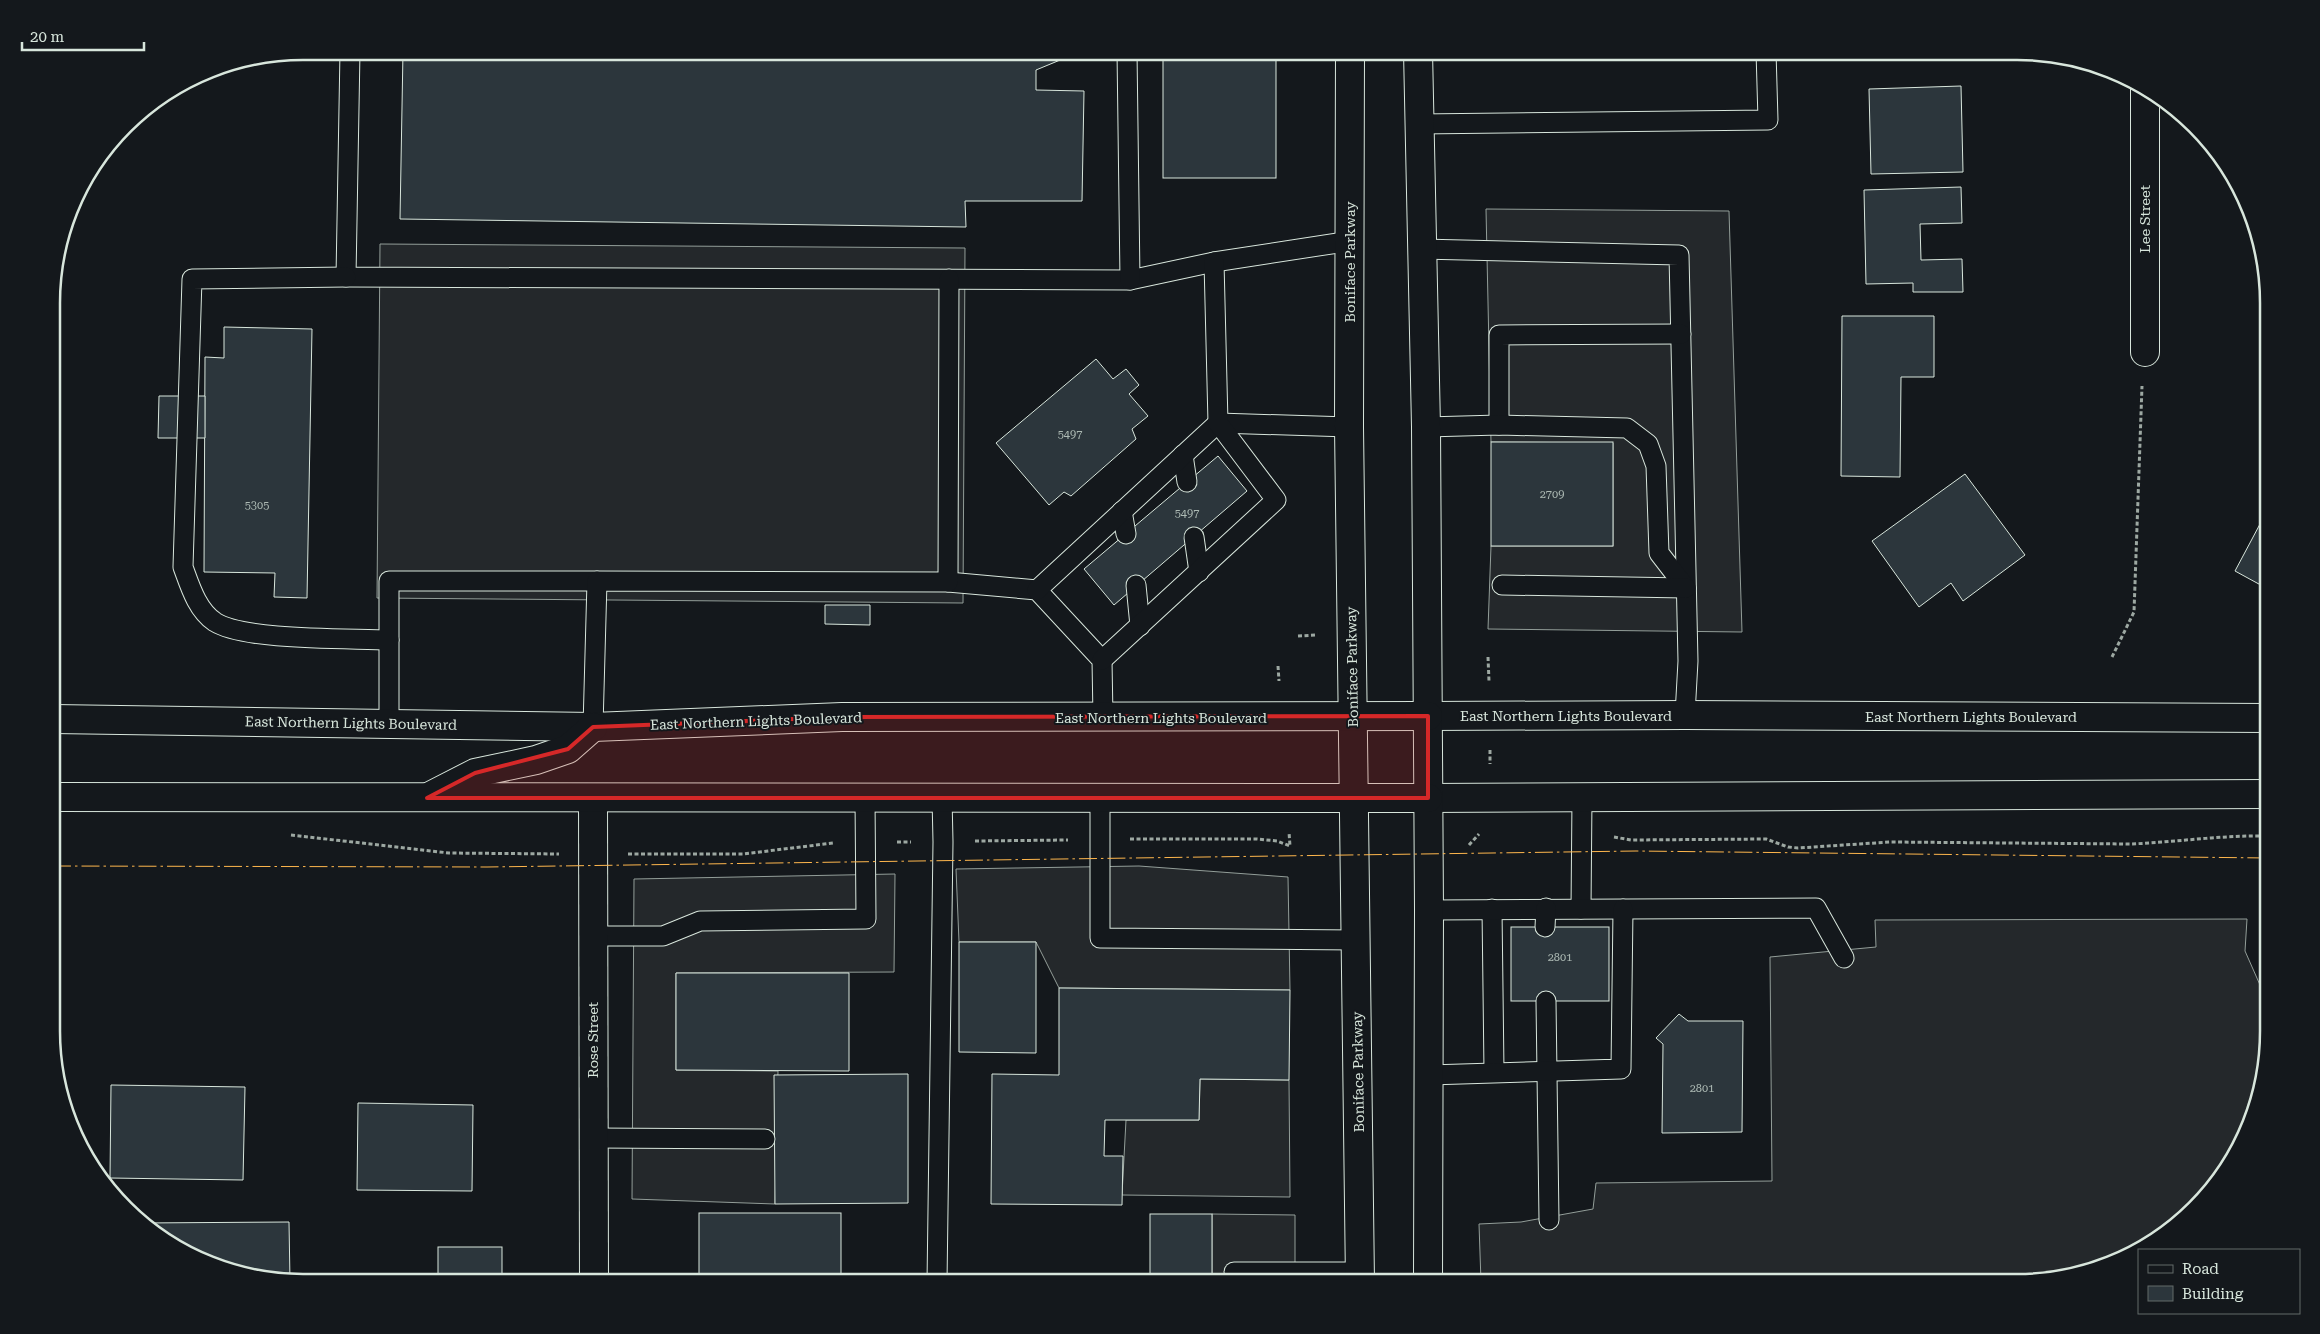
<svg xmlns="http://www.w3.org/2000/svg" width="2320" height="1334" font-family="'Roboto Serif',serif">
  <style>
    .parking { fill: #24282b; stroke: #939e99 }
    .building { fill: #2c363c; stroke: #d8e6dc }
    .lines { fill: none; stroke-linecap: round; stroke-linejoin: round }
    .service-casing { stroke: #d8e6dc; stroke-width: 21 }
    .minor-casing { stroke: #d8e6dc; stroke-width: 30 }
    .secondary-casing { stroke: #d8e6dc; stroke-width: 30 }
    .primary-casing { stroke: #d8e6dc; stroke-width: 30 }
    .path { stroke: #9da8a2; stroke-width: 3; stroke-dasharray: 4 2.5; stroke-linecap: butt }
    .service { stroke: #14181c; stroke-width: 19 }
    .minor { stroke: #14181c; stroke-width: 28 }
    .secondary { stroke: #14181c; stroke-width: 28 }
    .primary { stroke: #14181c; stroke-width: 28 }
    .power { stroke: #ffb74d; stroke-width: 1; stroke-dasharray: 18 4 2.5 4; stroke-linecap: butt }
    .marked { fill: #d62828; fill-opacity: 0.2; stroke: #d62828; stroke-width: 4; stroke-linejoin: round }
    .labels { text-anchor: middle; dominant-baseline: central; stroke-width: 4; stroke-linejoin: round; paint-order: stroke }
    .number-label { font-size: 11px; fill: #adbab4 }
    .street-label { font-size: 14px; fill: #d8e6dc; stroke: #14181c }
    .rim { fill: none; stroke: #d8e6dc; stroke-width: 2.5 }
  </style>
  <rect width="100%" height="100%" fill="#14181c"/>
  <g class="parking">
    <polygon points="1486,209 1729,211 1742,632 1488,629 1491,546 1613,546 1613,443 1491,442"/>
    <polygon points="380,244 965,248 963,603 377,598"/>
    <polygon points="1139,866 1288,877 1290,990 1059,988 1036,942 959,942 956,869"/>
    <polygon points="895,874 894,972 676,973 676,1070 778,1071 775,1204 632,1199 634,879"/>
    <polygon points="2247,919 2245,951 2264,994 2265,1067 2260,1097 2235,1157 2206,1197 2157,1241 2098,1269 2033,1282 1481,1282 1479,1224 1521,1222 1593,1209 1596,1183 1772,1181 1770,957 1876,947 1875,920"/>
    <polygon points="1200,1079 1289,1080 1290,1197 1122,1195 1126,1120 1199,1120"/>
    <polygon points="1212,1214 1295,1215 1295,1282 1212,1282"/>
  </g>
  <g class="building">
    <polygon points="403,51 686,55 686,51 1077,51 1077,53 1036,70 1036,90 1084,91 1082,201 965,201 966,227 400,219"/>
    <rect x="1163" y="51" width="113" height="127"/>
    <polygon points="1961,86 1963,172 1871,174 1869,89"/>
    <polygon points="1961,187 1962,223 1920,224 1921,260 1962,259 1963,292 1913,292 1913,283 1866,284 1864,190"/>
    <polygon points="1842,316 1934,316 1934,377 1901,377 1900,477 1841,476"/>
    <polygon points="224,327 312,329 307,598 274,597 275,573 204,572 205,357 224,358"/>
    <polygon points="1096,359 1113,379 1126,369 1139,385 1129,394 1148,416 1132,429 1136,439 1071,496 1064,492 1049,505 996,443"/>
    <polygon points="159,396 205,396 205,438 158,438"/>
    <rect x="1491" y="442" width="122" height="104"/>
    <polygon points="1218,456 1247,491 1114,605 1084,569"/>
    <polygon points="1965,474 2025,555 1963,601 1951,583 1919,607 1872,541"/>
    <polygon points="2268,509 2268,589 2235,571"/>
    <polygon points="825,605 870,605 870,625 825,624"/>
    <rect x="1511" y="927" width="98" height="74"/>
    <polygon points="959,942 1036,942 1036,1053 959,1052"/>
    <polygon points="676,973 849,973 849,1071 676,1070"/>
    <polygon points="1059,988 1290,990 1289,1080 1200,1079 1199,1120 1105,1120 1104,1156 1123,1156 1122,1205 991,1204 992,1074 1059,1075"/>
    <polygon points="1679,1014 1688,1021 1743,1021 1742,1132 1662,1133 1663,1044 1656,1038"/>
    <polygon points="908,1074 908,1203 775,1204 774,1075"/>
    <polygon points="111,1085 245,1087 243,1180 110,1178"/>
    <polygon points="358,1103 473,1105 472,1191 357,1190"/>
    <rect x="699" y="1213" width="142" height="70"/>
    <rect x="1150" y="1214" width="62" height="68"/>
    <polygon points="289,1222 290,1281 238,1274 177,1249 140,1223"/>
    <rect x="438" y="1247" width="64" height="36"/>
  </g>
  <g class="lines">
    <defs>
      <g id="service">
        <polyline points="350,51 346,277 1130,280 1214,262 1351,241"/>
        <polyline points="1127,51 1130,280"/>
        <polyline points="1419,124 1768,120 1766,51"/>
        <polyline points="1421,249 1679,255 1688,661 1685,715"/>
        <path d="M346,277L192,279L183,567C190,586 197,610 215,622C245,641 350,638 389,640"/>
        <polyline points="1499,425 1499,335 1681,334"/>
        <polyline points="1426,427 1499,425 1627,428 1648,444 1656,466 1659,553 1686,588"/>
        <polyline points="1183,455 1187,482"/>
        <polyline points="1122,511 1126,534"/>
        <polyline points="1194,537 1199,572"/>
        <polyline points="948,582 1037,590 1102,660 1103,718"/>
        <polyline points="1136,585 1140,626"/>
        <polyline points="1502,585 1686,588"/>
        <polyline points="1037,590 1218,423 1349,427"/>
        <polyline points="1102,660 1276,500 1218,423 1214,262"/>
        <polyline points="389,723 389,581 597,581"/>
        <polyline points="593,727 597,581 948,582 949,279"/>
        <polyline points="1100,798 1100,938 1356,940"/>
        <polyline points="1492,909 1494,1071"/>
        <polyline points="1581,909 1582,798"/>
        <polyline points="1429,910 1816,908 1844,958"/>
        <polyline points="1545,927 1546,908"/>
        <polyline points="593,936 663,936 700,921 866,919 865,798"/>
        <polyline points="1546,1001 1549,1220"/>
        <polyline points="1429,1075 1621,1069 1623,909"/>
        <polyline points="594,1138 765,1139"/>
        <polyline points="1234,1272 1360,1272"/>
        <polyline points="937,1283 943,842 942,797"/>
      </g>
      <g id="minor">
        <polyline points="2145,352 2145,87"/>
        <polyline points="593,798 594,1283"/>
      </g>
      <g id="secondary">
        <polyline points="1428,716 1685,715 2268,718"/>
        <polyline points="1428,798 2268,794"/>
      </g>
      <g id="primary">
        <polyline points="1350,51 1349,427 1360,1282"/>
        <polyline points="1418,51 1426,427 1429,910 1428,1282"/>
        <polyline points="53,719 593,727 842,717 1428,716"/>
        <polyline points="432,795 475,773 536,760 568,749 593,727"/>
        <polyline points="53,797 1428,798"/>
      </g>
    </defs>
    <use href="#service" class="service-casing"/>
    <use href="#minor" class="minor-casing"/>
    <use href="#secondary" class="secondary-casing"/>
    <use href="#primary" class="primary-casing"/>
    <g class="path">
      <polyline points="1298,636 1317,635"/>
      <polyline points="1488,657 1489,681"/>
      <polyline points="2112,657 2134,612 2142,386"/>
      <polyline points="1278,666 1279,681"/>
      <polyline points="1490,750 1490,764"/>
      <polyline points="291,835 449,853 559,854"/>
      <path d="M1614,837L1631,840L1766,839L1788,847L1798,848L1890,842L2131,844C2177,842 2222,835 2268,836"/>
      <polyline points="1130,839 1257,839 1277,841 1290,846 1289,832"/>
      <polyline points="975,841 1068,840"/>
      <polyline points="897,842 911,842"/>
      <polyline points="1469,845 1479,834"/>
      <polyline points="628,854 743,854 833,843"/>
    </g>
    <use href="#service" class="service"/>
    <use href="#minor" class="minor"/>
    <use href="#secondary" class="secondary"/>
    <use href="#primary" class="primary"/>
    <polyline class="power" points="53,866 487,867 1636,851 2268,858"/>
  </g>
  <path class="marked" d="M1428,716V798H427L475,773L568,749L593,727L842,717Z"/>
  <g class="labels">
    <g class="number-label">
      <text x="1070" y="434">5497</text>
      <text x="1552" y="494">2709</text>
      <text x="257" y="505">5305</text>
      <text x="1187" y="513">5497</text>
      <text x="1560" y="957">2801</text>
      <text x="1702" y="1088">2801</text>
    </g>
    <g class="street-label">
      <text transform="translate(2145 219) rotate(-90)">Lee Street</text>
      <text transform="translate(1350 262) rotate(-90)">Boniface Parkway</text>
      <text transform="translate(1352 667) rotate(-91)">Boniface Parkway</text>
      <text x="1566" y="716">East Northern Lights Boulevard</text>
      <text x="1971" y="717">East Northern Lights Boulevard</text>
      <text x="1161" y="718">East Northern Lights Boulevard</text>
      <text transform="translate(756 721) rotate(-2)">East Northern Lights Boulevard</text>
      <text transform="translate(351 723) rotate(1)">East Northern Lights Boulevard</text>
      <text transform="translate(593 1040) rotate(-90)">Rose Street</text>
      <text transform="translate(1358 1072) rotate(-91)">Boniface Parkway</text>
    </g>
  </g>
  <path d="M0 0H2320V1334H0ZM303 60H2017A243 243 0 0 1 2260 303V1031A243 243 0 0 1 2017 1274H303A243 243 0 0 1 60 1031V303A243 243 0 0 1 303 60Z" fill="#14181c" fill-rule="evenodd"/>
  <path class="rim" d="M303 60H2017A243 243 0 0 1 2260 303V1031A243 243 0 0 1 2017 1274H303A243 243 0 0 1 60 1031V303A243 243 0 0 1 303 60Z"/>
  <rect x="2138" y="1249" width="162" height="65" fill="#14181c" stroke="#626a69"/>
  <rect x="2148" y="1265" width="25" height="8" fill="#14181c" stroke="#626a69"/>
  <text x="2182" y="1274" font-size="15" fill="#d8e6dc">Road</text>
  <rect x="2148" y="1286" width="25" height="15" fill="#2c363c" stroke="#626a69"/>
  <text x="2182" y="1299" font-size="15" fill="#d8e6dc">Building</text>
  <path d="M22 42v8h122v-8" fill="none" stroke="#d8e6dc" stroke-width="2.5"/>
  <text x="30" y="42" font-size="15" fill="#d8e6dc" stroke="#14181c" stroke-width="4" paint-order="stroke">20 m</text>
</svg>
